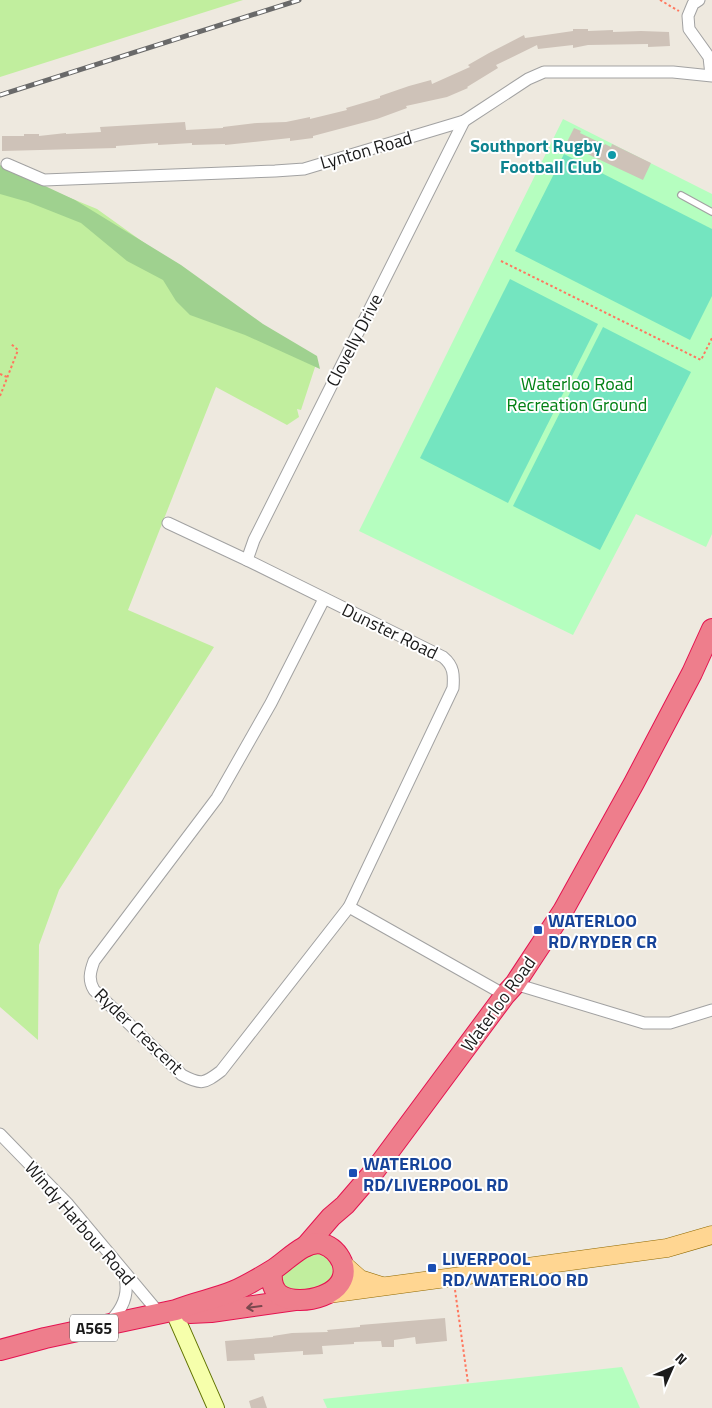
<svg xmlns="http://www.w3.org/2000/svg" width="712" height="1408" font-family="'Titillium Web',sans-serif">
  <style>
    .grass { fill: #c1ee9e }
    .forest { fill: #9fd18f }
    .park { fill: #b5febf }
    .pitch { fill: #74e5c0 }
    .building { fill: #cec2b8 }
    .lines { fill: none; stroke-linecap: round; stroke-linejoin: round }
    .lane-casing { stroke: #a2a2a2; stroke-width: 8 }
    .street-casing { stroke: #a2a2a2; stroke-width: 13 }
    .secondary-casing { stroke: #617300; stroke-width: 18 }
    .primary-casing { stroke: #916900; stroke-width: 19 }
    .highway-casing { stroke: #e41350; stroke-width: 22 }
    .path { stroke: #ff775e; stroke-width: 2; stroke-dasharray: 2.5 2.5; stroke-linecap: butt }
    .lane { stroke: #fff; stroke-width: 5.5 }
    .street { stroke: #fff; stroke-width: 11 }
    .secondary { stroke: #f6ffab; stroke-width: 16 }
    .primary { stroke: #ffd692; stroke-width: 18 }
    .highway { stroke: #ee7e8c; stroke-width: 20 }
    .rail-casing { stroke: #696969; stroke-width: 5 }
    .rail { stroke: #fff; stroke-width: 3; stroke-dasharray: 9; stroke-linecap: butt }
    .oneway { stroke: #7a484e }
    .culture-dot { fill: #0f9aa8; stroke: #fff; stroke-width: 2 }
    .transit-dot { fill: #1a4fb4; stroke: #fff; stroke-width: 2 }
    .labels { text-anchor: middle; dominant-baseline: central; stroke-width: 4; stroke-linejoin: round; paint-order: stroke }
    .shield { fill: #fff; stroke: #5f5f5f; stroke-width: 1 }
    .shield-label { font-size: 16px; font-weight: bold; fill: #1b1b1b }
    .culture-label { font-size: 18px; font-weight: bold; fill: #0d838f; stroke: #fff; text-anchor: end }
    .street-label { font-size: 18px; fill: #1b1b1b; stroke: #fff }
    .park-label { font-size: 18px; fill: #018013; stroke: #fff }
    .transit-label { font-size: 18px; font-weight: bold; fill: #164399; stroke: #fff; text-anchor: start }
  </style>
  <rect width="100%" height="100%" fill="#eee9df"/>
  <g class="grass">
    <polygon points="0,0 243,0 0,77"/>
    <polygon points="0,169 97,209 263,328 317,361 301,410 297,409 299,417 287,425 216,387 128,610 214,647 59,890 39,945 38,1040 0,1007"/>
    <path d="M316,1250C332,1259 342,1277 321,1286C311,1291 295,1289 284,1288L279,1282L282,1271Z"/>
  </g>
  <polygon class="forest" points="0,165 75,200 181,265 263,324 317,356 320,369 245,335 190,315 176,301 163,280 127,261 81,223 28,202 0,194"/>
  <g class="park">
    <polygon points="563,119 712,194 712,534 706,547 636,514 573,635 359,531"/>
    <polygon points="622,1367 640,1408 327,1408 323,1399"/>
  </g>
  <g class="pitch">
    <polygon points="564,154 712,229 712,296 690,340 515,251"/>
    <polygon points="510,279 598,324 508,503 420,458"/>
    <polygon points="603,327 691,372 600,550 513,506"/>
  </g>
  <g class="building">
    <polygon points="573,29 588,29 588,31 613,30 613,32 641,31 669,32 670,46 648,47 648,44 588,45 573,48 573,45 538,49 537,45 496,65 498,68 467,87 468,88 447,97 406,106 407,108 377,119 313,136 313,138 290,141 290,138 225,145 225,144 192,145 192,143 158,145 158,143 116,146 116,148 2,151 2,136 24,136 24,134 39,134 39,136 66,133 66,134 101,132 100,127 185,122 186,130 223,128 223,127 257,123 286,122 310,117 310,119 347,110 346,108 380,98 380,96 409,86 431,80 432,84 470,67 468,65 489,53 524,35 525,38 573,31"/>
    <polygon points="574,128 581,131 580,133 605,145 605,144 611,147 612,144 651,163 643,180 566,144"/>
    <polygon points="445,1318 447,1341 416,1344 415,1337 394,1340 394,1347 382,1347 381,1341 354,1342 354,1344 322,1346 323,1354 303,1355 303,1351 254,1354 255,1360 227,1361 225,1341 273,1337 273,1336 292,1333 328,1332 327,1330 360,1327 360,1325"/>
    <polygon points="263,1396 267,1408 251,1408 249,1401"/>
  </g>
  <g class="lines">
    <defs>
      <polyline id="lane" points="681,195 712,212"/>
      <g id="street">
        <polyline points="699,0 693,4 688,16 689,29 709,57 711,75"/>
        <polyline points="7,164 44,180 275,171 304,169 464,121 528,79 544,72 673,72 712,76"/>
        <path d="M168,523L247,560L443,657C454,666 454,675 453,688L349,907L221,1071C204,1084 201,1085 182,1075L94,990C88,980 90,972 94,961L217,798L271,703L324,599"/>
        <polyline points="247,560 254,540 464,121"/>
        <polyline points="349,907 505,995"/>
        <polyline points="515,984 644,1023 670,1023 712,1010"/>
        <polyline points="0,1134 67,1203 159,1313"/>
        <path d="M107,1324C123,1310 130,1293 124,1274"/>
      </g>
      <polyline id="secondary" points="173,1310 216,1408"/>
      <g id="primary">
        <polyline points="342,1263 360,1279 382,1286"/>
        <polyline points="328,1294 667,1248 712,1235"/>
      </g>
      <g id="highway">
        <polyline points="306,1246 331,1217 345,1205 376,1169 505,995 515,984 563,911 634,783 692,673 712,629"/>
        <polyline points="190,1313 211,1312 295,1300"/>
        <path d="M0,1350L45,1338L176,1310C195,1302 215,1299 234,1291C248,1285 261,1277 274,1269C288,1260 306,1239 323,1244C332,1247 338,1253 342,1262C354,1295 299,1308 280,1295C272,1289 271,1280 272,1271"/>
      </g>
    </defs>
    <use href="#lane" class="lane-casing"/>
    <use href="#street" class="street-casing"/>
    <use href="#secondary" class="secondary-casing"/>
    <use href="#primary" class="primary-casing"/>
    <use href="#highway" class="highway-casing"/>
    <g class="path">
      <polyline points="660,0 679,11"/>
      <polyline points="501,261 701,360 712,338"/>
      <polyline points="0,374 7,377"/>
      <polyline points="0,396 18,350 11,344"/>
      <polyline points="455,1290 468,1383"/>
    </g>
    <use href="#lane" class="lane"/>
    <use href="#street" class="street"/>
    <use href="#secondary" class="secondary"/>
    <use href="#primary" class="primary"/>
    <use href="#highway" class="highway"/>
    <defs>
      <polyline id="rail" points="0,95 299,0"/>
    </defs>
    <use href="#rail" class="rail-casing"/>
    <use href="#rail" class="rail"/>
  </g>
  <defs><path id="oneway-shaft" d="M-6 0H5M1.5-3L5.5 0L1.5 3" fill="none" stroke-width="1.6" stroke-linecap="round" stroke-linejoin="round" transform="scale(1.25)"/></defs>
  <use class="oneway" href="#oneway-shaft" transform="translate(254 1307) rotate(173)"/>
  <circle class="culture-dot" cx="612" cy="155" r="5"/>
  <g class="transit-dot">
    <rect x="533" y="925" width="10" height="10" rx="2.5"/>
    <rect x="348" y="1168" width="10" height="10" rx="2.5"/>
    <rect x="427" y="1263" width="10" height="10" rx="2.5"/>
  </g>
  <g class="labels">
    <rect class="shield" x="70" y="1314.5" width="48" height="27" rx="4"/>
    <g class="shield-label">
      <text x="94" y="1328">A565</text>
    </g>
    <g class="culture-label">
      <text x="602" y="145">Southport Rugby<tspan x="602" dy="21">Football Club</tspan></text>
    </g>
    <g class="street-label">
      <text transform="translate(366 150) rotate(-16)">Lynton Road</text>
      <text transform="translate(354 340) rotate(-63)">Clovelly Drive</text>
      <text transform="translate(390 631) rotate(26)">Dunster Road</text>
      <text transform="translate(498 1004) rotate(-54)">Waterloo Road</text>
      <text transform="translate(139 1031) rotate(44)">Ryder Crescent</text>
      <text transform="translate(80 1223) rotate(49)">Windy Harbour Road</text>
    </g>
    <g class="park-label">
      <text x="577" y="383">Waterloo Road<tspan x="577" dy="21">Recreation Ground</tspan></text>
    </g>
    <g class="transit-label">
      <text x="548" y="920">WATERLOO<tspan x="548" dy="21">RD/RYDER CR</tspan></text>
      <text x="363" y="1163">WATERLOO<tspan x="363" dy="21">RD/LIVERPOOL RD</tspan></text>
      <text x="442" y="1258">LIVERPOOL<tspan x="442" dy="21">RD/WATERLOO RD</tspan></text>
    </g>
  </g>
  <g transform="translate(672 1368) rotate(45)" stroke="#ffffff" stroke-width="4" paint-order="stroke">
  <path d="M0-4L9 19L0 12L-9 19Z" fill="#1b1b1b"/>
  <text y="-8" font-size="14" font-weight="bold" text-anchor="middle" fill="#1b1b1b">N</text>
  </g>
</svg>
